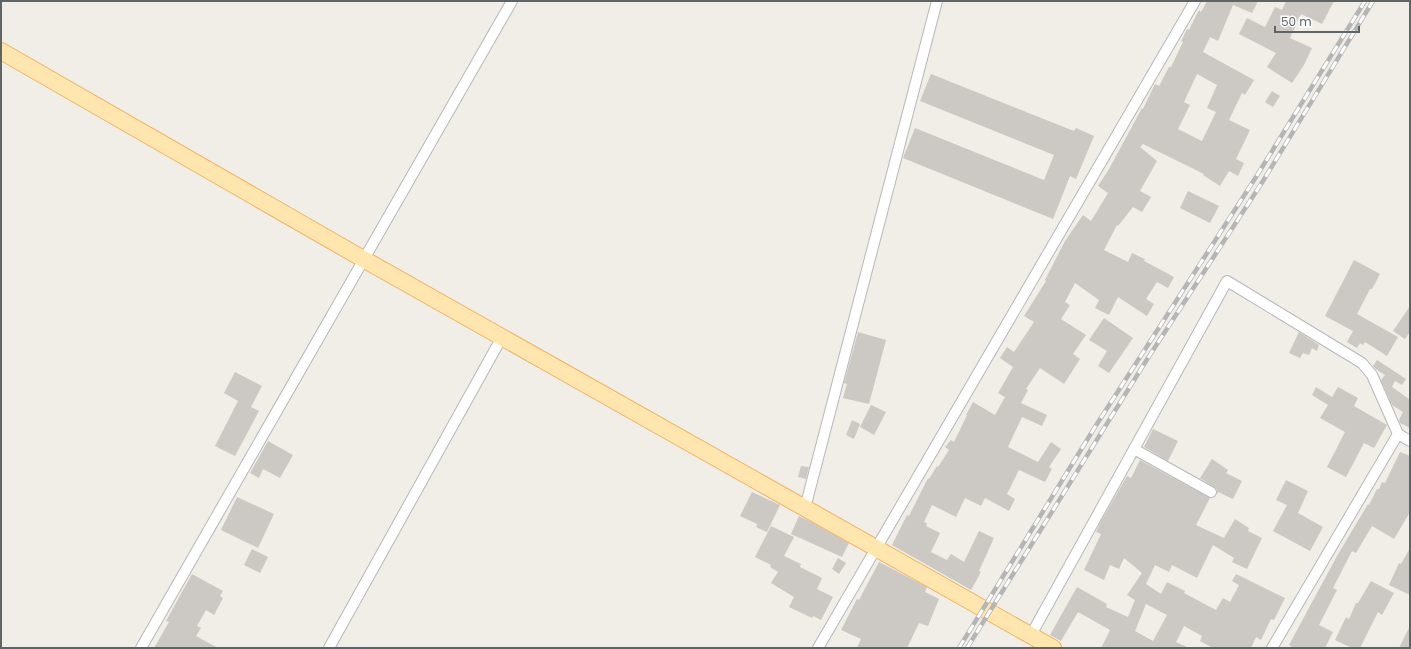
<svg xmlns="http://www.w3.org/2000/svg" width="1411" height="649" font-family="Poppins,sans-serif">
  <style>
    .building { fill: #ccc8c3; fill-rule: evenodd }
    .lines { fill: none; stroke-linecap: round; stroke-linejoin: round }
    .street-casing { stroke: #b4b8bc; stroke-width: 12 }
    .primary-casing { stroke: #f2b25f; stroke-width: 18 }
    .street { stroke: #fff; stroke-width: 10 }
    .primary { stroke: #ffe5ae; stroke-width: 16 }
    .rail-casing { stroke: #b4b5b5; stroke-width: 4.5 }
    .rail { stroke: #fff; stroke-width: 3; stroke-dasharray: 9; stroke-linecap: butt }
  </style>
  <rect width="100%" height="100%" fill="#f1ede7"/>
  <g class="building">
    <path d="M1207,1H1258L1252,13L1233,5L1218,41L1210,37L1203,52L1254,80L1245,95L1242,93L1229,120L1250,130L1236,159L1244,163L1238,176L1229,171L1220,186L1203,175L1204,174L1143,144L1140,147L1157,161L1140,191L1151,197L1142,212L1133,207L1118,226L1117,225L1104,250L1128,262L1132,253L1145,259L1144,261L1174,277L1168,288L1157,282L1146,299L1154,304L1147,316L1118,297L1109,315L1095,308L1099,300L1075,283L1065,302L1070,305L1061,319L1086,335L1073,354L1080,359L1064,384L1040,368L1026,389L1028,390L1021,403L1047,415L1042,426L1022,417L1008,447L1038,462L1051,442L1061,449L1049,467L1052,469L1045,482L1019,470L1007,494L1015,499L1009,511L985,498L981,506L965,498L956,517L932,505L924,522L927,523L926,526L940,533L931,552L947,560L951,554L964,562L979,531L994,538L979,571L981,572L971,590L892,545L907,515L909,516L928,478L929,479L937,466L938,467L949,450L945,447L951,440L954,442L967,415H966L973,402L995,415L1005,397L998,393L1013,367L1000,358L1007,347L1014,352L1034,322L1024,316L1046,281L1045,280L1065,241L1083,215L1091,221L1108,193L1098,186L1109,169L1142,108L1143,109L1155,84L1159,86L1169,67H1171L1183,42L1181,41L1187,29L1189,30L1199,10L1201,12ZM1197,74L1217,85L1207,108L1216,112L1202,141L1178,129L1190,105L1184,102Z"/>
    <polygon points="1286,1 1334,1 1322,24 1301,14 1290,38 1312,48 1304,65 1292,83 1267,67 1276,53 1239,34 1247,18 1265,27 1275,7 1282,10"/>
    <polygon points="931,74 1074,131 1076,128 1094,136 1076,179 1070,176 1053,219 903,158 915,128 1044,180 1054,155 920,101"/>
    <polygon points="1272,91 1280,96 1273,107 1265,102"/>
    <polygon points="1188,191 1219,206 1210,223 1180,208"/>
    <polygon points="1354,260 1380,274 1372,289 1370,289 1357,314 1398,337 1387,356 1365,342 1363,345 1360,343 1357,348 1347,342 1353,331 1325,316"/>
    <polygon points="1410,306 1410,332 1405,339 1393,331"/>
    <polygon points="1104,318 1133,338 1109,373 1098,366 1107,351 1089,340"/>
    <polygon points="858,332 886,340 869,404 843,398 847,384 844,383"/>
    <polygon points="1299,332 1319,345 1317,351 1312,348 1309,355 1303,353 1300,358 1289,353"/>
    <polygon points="1377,360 1406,379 1402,385 1395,381 1392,387 1409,399 1410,396 1410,428 1400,423 1399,420 1403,412 1392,405 1381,380 1385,375 1377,370 1373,366"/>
    <polygon points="235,372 262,386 251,407 259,411 235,456 215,446 238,401 224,393"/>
    <polygon points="1316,387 1332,397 1338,387 1358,398 1354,406 1387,425 1374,448 1364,443 1346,477 1327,467 1345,432 1320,418 1328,405 1312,395"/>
    <polygon points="871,405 886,412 874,435 860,427"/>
    <polygon points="852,420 860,424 854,439 846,435"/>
    <polygon points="1153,429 1178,441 1168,461 1144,447"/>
    <polygon points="268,441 293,455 280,478 263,469 259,478 250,473"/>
    <polygon points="1400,452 1410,456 1410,512 1394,539 1372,526 1356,553 1352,551 1333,588 1337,590 1319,625 1333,632 1325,648 1294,648 1289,645 1337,556 1368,504 1369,505 1377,489 1379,489 1382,482 1385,483"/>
    <polygon points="1212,459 1228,470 1226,473 1242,481 1233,499 1218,492 1217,494 1217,489 1214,487 1200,478"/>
    <path d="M1140,460L1210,498L1196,525L1224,538L1235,519L1249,528L1248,531L1262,538L1247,569L1232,562L1234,558L1213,545L1197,578L1172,565L1169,572L1155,565L1146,584L1161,594L1167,582L1185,591L1184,593L1216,610L1223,598L1230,602L1239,585L1232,581L1236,574L1285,598L1274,620L1271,619L1261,640L1256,637L1251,648H1213L1200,641L1202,636L1184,626L1176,642L1189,648H1101L1110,630L1078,612L1061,641L1050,635L1077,587L1107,604L1106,607L1128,617L1135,600L1127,595L1142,573L1124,558L1119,569L1110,565L1104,580L1084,570L1101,534L1096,532L1100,523L1127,476L1131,478ZM1146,604L1167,615L1153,641L1135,631Z"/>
    <polygon points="801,466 809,467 806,479 798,477"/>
    <polygon points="1286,480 1308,491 1298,513 1323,527 1310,551 1273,531 1287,505 1276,500"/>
    <polygon points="752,492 780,505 767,532 756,527 757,524 740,516"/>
    <polygon points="237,497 274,514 258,548 221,530"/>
    <polygon points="799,516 813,523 849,543 842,557 791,534"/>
    <polygon points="771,526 794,537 784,556 801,564 800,567 822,578 817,589 833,597 821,620 813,616 812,618 789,607 794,597 771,583 778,572 770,567 771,565 755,557"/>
    <polygon points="1410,548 1410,595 1389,585 1399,563 1401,564"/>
    <polygon points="252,549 268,557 260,573 244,565"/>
    <polygon points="838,558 846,563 839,574 832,569"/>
    <polygon points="879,562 927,587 925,592 939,599 928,626 919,623 907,648 857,648 861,639 841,630 857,599 859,600"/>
    <polygon points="192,574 223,591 220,596 223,598 214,615 206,610 197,626 201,628 196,636 218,648 154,648 169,622 166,621"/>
    <polygon points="1371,581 1394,593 1382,615 1378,612 1360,648 1352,648 1335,640 1346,617 1349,619 1356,603 1358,603"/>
    <polygon points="1410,626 1410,648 1399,648"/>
  </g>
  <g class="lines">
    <defs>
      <g id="street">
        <polyline points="1134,449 1211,492"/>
        <polyline points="805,508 937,1"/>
        <polyline points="1031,635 1227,281 1362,363 1372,375 1398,434"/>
        <polyline points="141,648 512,1"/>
        <polyline points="329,648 502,337"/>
        <polyline points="818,648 1195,1"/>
        <polyline points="1272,648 1398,434 1410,441"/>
      </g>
      <path id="primary" d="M1,51C122,121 243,191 365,260C594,390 825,517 1053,648"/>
    </defs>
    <use href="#street" class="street-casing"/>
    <use href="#primary" class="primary-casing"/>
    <use href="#street" class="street"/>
    <use href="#primary" class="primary"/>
    <defs>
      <g id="rail">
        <polyline points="959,648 1095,427 1256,177 1365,1"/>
        <polyline points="967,648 1146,361 1263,181 1373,1"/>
      </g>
    </defs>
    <use href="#rail" class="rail-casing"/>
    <use href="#rail" class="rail"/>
  </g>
  <rect width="1411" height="649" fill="none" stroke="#5f6467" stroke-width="4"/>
  <path d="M1275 26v6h84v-6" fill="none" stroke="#5f6467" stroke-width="2"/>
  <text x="1281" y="26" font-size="12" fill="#5f6467" stroke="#ffffff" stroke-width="3" paint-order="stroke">50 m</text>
</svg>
